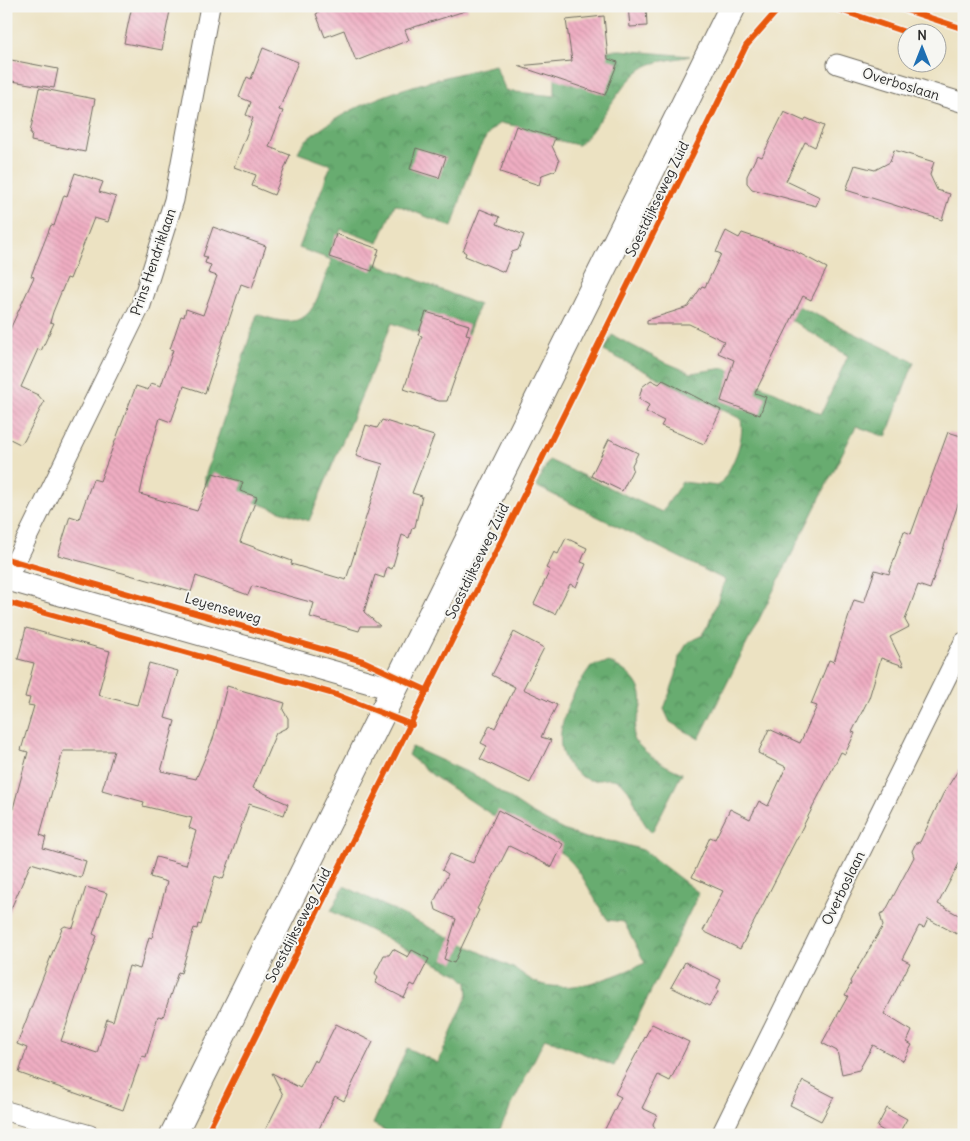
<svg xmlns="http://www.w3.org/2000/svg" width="970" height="1141" font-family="Delius,sans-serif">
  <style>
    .forest { fill: url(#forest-crowns); stroke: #496c4e }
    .building { fill: url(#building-back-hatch) }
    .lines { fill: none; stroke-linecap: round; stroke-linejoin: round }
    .minor-casing { stroke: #6f6b60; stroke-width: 21 }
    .tertiary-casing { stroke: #6f6b60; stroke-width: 24 }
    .secondary-casing { stroke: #6f6b60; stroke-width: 28 }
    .minor { stroke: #fff; stroke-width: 19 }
    .tertiary { stroke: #fff; stroke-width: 22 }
    .secondary { stroke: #fff; stroke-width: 26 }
    .cycleway-casing { stroke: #f6f6f2; stroke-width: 9 }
    .cycleway { stroke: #e8590c; stroke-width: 6 }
    .labels { text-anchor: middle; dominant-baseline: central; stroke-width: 4; stroke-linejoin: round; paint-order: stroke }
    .street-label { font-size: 14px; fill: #2b2b2b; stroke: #f6f6f2 }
  </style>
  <defs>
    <pattern id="forest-crowns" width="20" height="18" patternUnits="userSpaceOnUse" patternTransform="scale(1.25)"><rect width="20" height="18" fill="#67ac70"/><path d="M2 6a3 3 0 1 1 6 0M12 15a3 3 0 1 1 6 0" fill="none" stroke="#558c5c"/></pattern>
    <pattern id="building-back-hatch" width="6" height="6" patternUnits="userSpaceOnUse" patternTransform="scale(1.25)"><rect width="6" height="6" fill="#efadc2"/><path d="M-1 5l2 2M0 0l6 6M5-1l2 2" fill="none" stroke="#cd95a7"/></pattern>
  </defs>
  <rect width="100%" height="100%" fill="#f6f6f2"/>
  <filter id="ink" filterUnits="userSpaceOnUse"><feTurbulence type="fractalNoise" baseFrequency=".02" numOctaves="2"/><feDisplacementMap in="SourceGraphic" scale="10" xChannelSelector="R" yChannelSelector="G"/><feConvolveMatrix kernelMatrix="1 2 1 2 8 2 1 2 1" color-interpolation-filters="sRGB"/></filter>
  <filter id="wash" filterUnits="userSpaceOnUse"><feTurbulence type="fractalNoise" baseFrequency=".0096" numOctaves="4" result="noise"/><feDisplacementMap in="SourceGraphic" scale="20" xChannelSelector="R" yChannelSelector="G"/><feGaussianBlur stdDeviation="1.12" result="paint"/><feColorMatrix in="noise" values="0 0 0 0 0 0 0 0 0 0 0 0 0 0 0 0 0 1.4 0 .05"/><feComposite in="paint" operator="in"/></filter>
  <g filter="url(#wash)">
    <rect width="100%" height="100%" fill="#ece2c2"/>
    <g class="forest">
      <path d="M621,50L690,56C677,59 663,60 651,64C622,75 603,125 578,145L539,136L516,126L500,123C475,138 462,198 452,227L395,204L378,243L341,229L335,244L370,261L479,305L462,349L392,323L309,521L205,485V477L257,314C315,336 313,305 332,260L299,248L331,165L298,153C302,141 311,136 321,129C372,92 434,80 495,65L506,91L555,96V70L591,51Z"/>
      <path d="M798,306L914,362L886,437L856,426L699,739L670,722L664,709L676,675L679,657L688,642L702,636L709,625L725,580L536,486L549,460L662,512L682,482L718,486C732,470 745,440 741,419L604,351L612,335L660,360L691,373L725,368L821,414L848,356L791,320Z"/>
      <path d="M609,662C626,670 645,684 641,706C639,718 633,726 633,739C648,756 662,765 682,773L652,832C636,818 638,798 623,784C611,774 602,782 590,780C585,779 577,774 573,770C544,743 572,692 591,666Z"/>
      <path d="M412,747L478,777L530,812L563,830L585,838L616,842L643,850L699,893L614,1066L545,1038L497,1135H394L373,1124L407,1048L438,1063L468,994L467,983L459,975L331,911L344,886L517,970C524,975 533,982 541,984C576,993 613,977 645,963L624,922L608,920C592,899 581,864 558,851C553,848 545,847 539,846L435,777L408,755Z"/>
    </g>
    <g id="blocks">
      <g class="building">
        <polygon points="132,6 171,6 162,50 124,43"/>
        <polygon points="316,6 467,6 468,10 405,30 409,40 356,61 344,30 325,37 316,14 318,13"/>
        <polygon points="628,6 646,6 647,26 630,27"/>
        <polygon points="604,16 608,59 618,62 605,95 518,66 572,61 566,20"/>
        <polygon points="263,48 298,62 279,110 283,111 269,147 290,155 274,195 252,186 256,175 234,167 253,118 246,115 251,102 239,97 247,77 251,79"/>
        <polygon points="6,59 58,69 54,88 6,80"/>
        <polygon points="39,88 95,99 85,152 31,141 32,133 30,133"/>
        <polygon points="784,112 804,121 806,118 824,126 815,147 805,142 786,181 820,197 816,206 752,189 747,183 747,176 757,155 762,157"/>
        <polygon points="516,126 555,138 552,146 559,161 556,170 542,175 539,185 500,172"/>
        <polygon points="416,148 446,157 439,178 410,169"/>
        <polygon points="894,150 934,162 930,175 937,190 950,194 942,220 846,190 855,165 875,170 890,162"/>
        <polygon points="75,173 103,182 99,192 116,197 108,222 94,218 70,279 67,278 53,312 50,322 54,323 41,351 38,349 21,387 38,395 44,402 24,441 20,444 6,437 6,338 34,277 31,276 51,225 54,226 64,195 67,196"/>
        <polygon points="480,209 500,217 497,224 524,235 518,250 512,252 504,272 465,256 466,253 463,251"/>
        <polygon points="213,227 266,246 252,288 241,284 205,393 184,386 171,422 160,418 148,457 140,494 197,511 213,473 243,482 240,491 257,497 240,542 292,561 291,564 346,580 383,464 356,456 366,425 377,428 382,420 434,436 412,493 422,496 415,527 412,528 409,538 402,535 392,569 387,567 384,578 375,575 364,612 380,626 361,626 359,631 310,617 314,603 252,586 248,595 196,576 191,592 58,555 70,516 79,519 93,479 100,481 136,386 148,390 151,383 161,386 173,350 170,349 181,316 184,317 186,309 203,315 217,276 208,273 211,265 205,263 207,257 203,256"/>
        <polygon points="726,231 739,238 742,233 793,250 827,268 811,300 803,296 755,393 766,397 760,415 721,401 734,360 718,353 724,341 689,324 647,324 647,320 688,307 702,286 705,287 721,254 716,252"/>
        <polygon points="336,234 379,249 372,271 329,257"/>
        <polygon points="426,312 469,325 466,334 470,335 447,401 439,401 404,389 422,336 418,335"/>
        <polygon points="651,380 659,384 663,380 721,410 704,444 661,426 664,421 646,412 649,405 639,399 642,387"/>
        <polygon points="948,432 964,437 964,486 930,589 918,585 905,620 909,627 890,637 904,666 881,658 869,698 852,732 855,733 845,754 841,752 836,762 740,949 703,931 723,891 692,877 710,837 715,839 730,809 750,819 759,801 768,806 786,767 758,753 769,729 800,743 817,706 811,704 829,660 834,662 854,600 864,603 875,570 889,574 904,531 911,534"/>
        <polygon points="609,439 638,453 632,465 633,469 622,491 591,476"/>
        <polygon points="566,538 587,548 581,562 586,564 576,587 570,584 555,614 534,604 550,570 546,568 554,552 558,554"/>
        <polygon points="26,628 110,651 98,695 137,705 149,663 178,671 165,718 175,721 161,771 196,779 213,739 227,686 285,703 283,710 288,718 288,727 276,733 253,788 288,804 284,815 249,804 223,879 215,876 201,925 198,924 197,929 194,928 181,973 178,972 163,1017 158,1016 146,1057 142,1056 123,1110 19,1073 27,1048 17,1044 62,928 65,926 73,928 86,887 107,893 93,934 97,936 61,1041 97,1053 107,1019 113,1021 129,966 140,969 149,937 152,938 167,882 150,877 156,857 186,865 196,831 189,828 192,818 143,806 144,802 102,790 114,751 63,751 40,835 46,837 43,848 86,861 81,878 31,863 6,920 6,835 28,752 21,750 34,706 28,705 30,698 25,697 34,663 18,659"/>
        <polygon points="514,632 544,648 523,689 557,705 541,737 551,740 530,783 480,759 487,746 481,743 490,725 495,728 515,687 492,675"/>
        <polygon points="964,761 964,854 938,904 964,918 964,921 957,934 928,919 924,928 919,926 902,959 910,963 884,1014 912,1031 907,1042 912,1045 903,1061 873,1045 859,1070 842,1074 837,1051 822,1043 848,996 845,995 851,984 850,981 883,926 880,914 885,912 914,857 912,851 916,843 920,842 943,794"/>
        <polygon points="498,810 563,844 552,867 509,846 477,909 479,910 454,963 444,959 456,919 436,910 434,902 448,874 442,870 450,854 473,863"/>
        <polygon points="393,949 408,957 412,950 429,959 415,986 411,984 404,998 375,983 378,978 375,973 384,955 389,955"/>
        <polygon points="685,962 721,980 717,988 718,992 709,1006 671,987"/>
        <polygon points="336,1024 373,1042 344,1101 335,1096 316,1135 263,1135 283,1095 272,1073 300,1088 314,1060 317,1062"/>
        <polygon points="652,1024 689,1042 670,1081 658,1075 642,1108 657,1115 653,1124 655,1129 644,1135 602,1135 621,1097 615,1094"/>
        <polygon points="803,1081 834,1097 821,1121 790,1105"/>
        <polygon points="887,1108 907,1119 898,1135 890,1135 877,1127"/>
      </g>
    </g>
  </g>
  <g filter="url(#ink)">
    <use href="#blocks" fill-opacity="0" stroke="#6f6b60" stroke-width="1"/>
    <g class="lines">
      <defs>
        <g id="minor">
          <polyline points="837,64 964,103"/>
          <polyline points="6,581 141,305 174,200 210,6"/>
          <polyline points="6,1111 90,1135"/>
          <polyline points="721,1135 964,642"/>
        </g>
        <polyline id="tertiary" points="6,579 393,689"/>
        <polyline id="secondary" points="173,1135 733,6"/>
      </defs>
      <use href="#minor" class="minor-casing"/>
      <use href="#tertiary" class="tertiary-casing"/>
      <use href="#secondary" class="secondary-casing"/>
      <use href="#minor" class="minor"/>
      <use href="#tertiary" class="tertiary"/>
      <use href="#secondary" class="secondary"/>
      <defs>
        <g id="cycleway">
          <polyline points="829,6 908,33"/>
          <polyline points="894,6 964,29"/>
          <polyline points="6,559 363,661 428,691"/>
          <polyline points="6,602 334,694 412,725"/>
          <path d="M206,1135C388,773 566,409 746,46L781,6"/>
        </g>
      </defs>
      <use href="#cycleway" class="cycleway-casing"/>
      <use href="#cycleway" class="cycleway"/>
    </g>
  </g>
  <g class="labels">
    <g class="street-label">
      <text transform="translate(901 84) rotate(17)">Overboslaan</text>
      <text transform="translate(657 199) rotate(-64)">Soestdijkseweg Zuid</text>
      <text transform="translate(153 262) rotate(-71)">Prins Hendriklaan</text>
      <text transform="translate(477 561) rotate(-64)">Soestdijkseweg Zuid</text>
      <text transform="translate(223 608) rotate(16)">Leyenseweg</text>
      <text transform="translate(843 888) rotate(-64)">Overboslaan</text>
      <text transform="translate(298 925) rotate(-63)">Soestdijkseweg Zuid</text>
    </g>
  </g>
  <rect width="970" height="1141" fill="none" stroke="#f6f6f2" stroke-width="25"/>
  <g transform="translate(922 48)"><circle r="24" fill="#f6f6f2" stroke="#a5a5a2"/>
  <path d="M0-4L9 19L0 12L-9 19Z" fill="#1f6fb2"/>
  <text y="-8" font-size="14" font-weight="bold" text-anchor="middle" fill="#2b2b2b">N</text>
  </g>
</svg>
